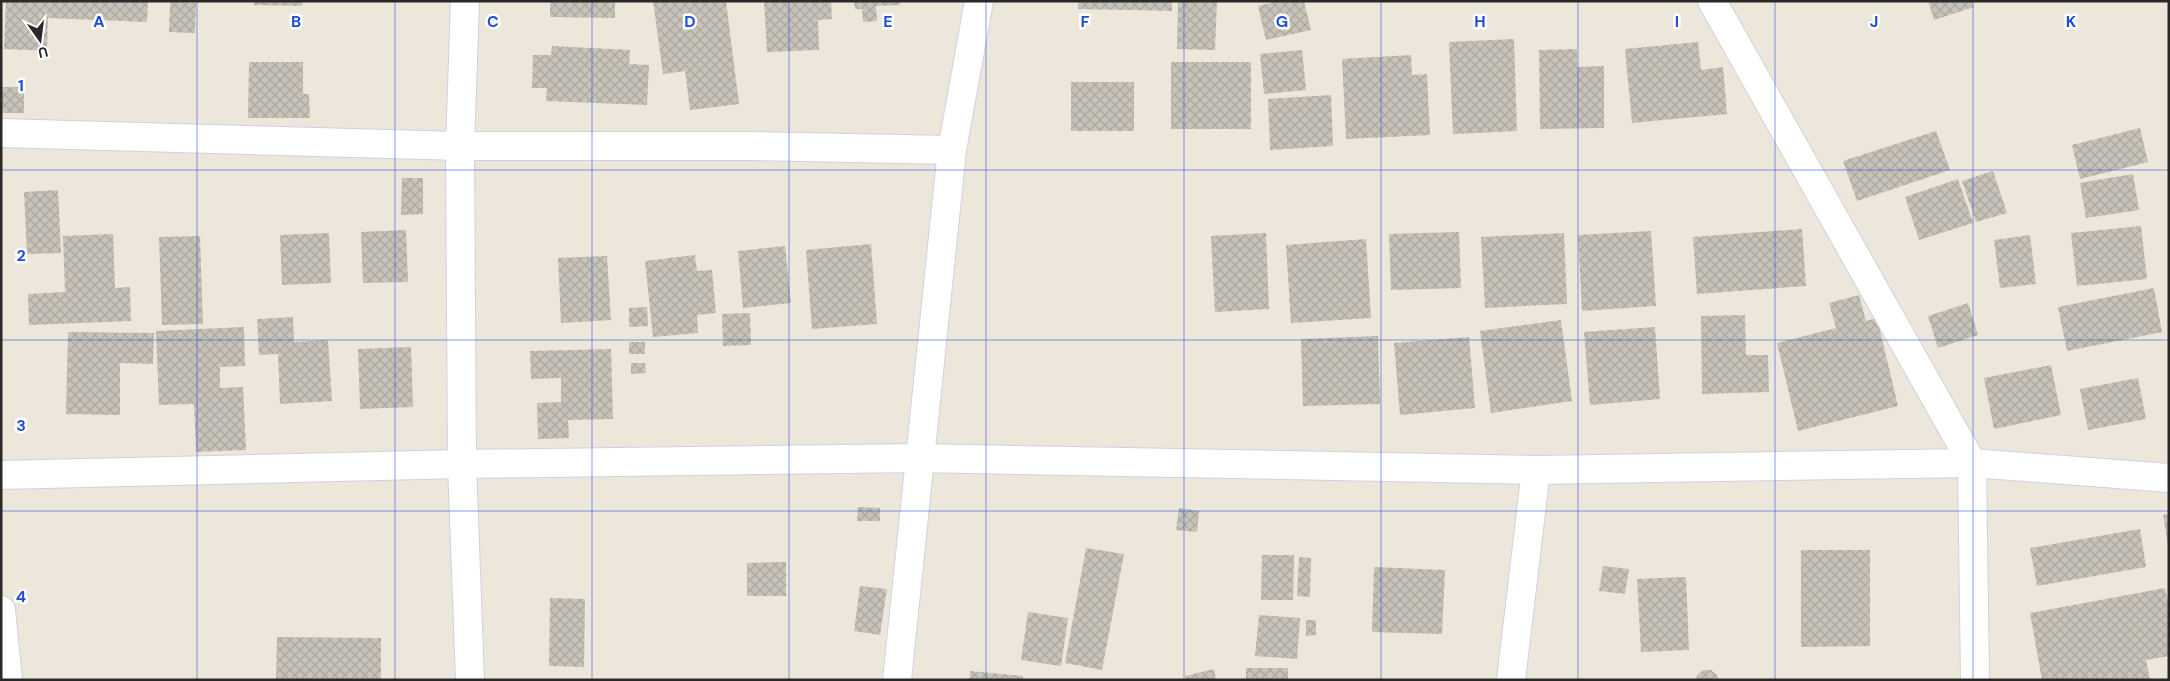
<svg xmlns="http://www.w3.org/2000/svg" width="2170" height="681" font-family="'DM Sans',sans-serif">
  <style>
    .building { fill: url(#building-cross-hatch) }
    .lines { fill: none; stroke-linecap: round; stroke-linejoin: round }
    .minor-casing { stroke: #cfd1e4; stroke-width: 30 }
    .minor { stroke: #fff; stroke-width: 28 }
    .grid { fill: none; stroke: #1d4ed8; stroke-width: 1; stroke-opacity: 0.55 }
    .grid-label { font-size: 16px; text-anchor: middle; font-weight: bold; fill: #1d4ed8; stroke: #fff; stroke-width: 5; stroke-linejoin: round; paint-order: stroke }
  </style>
  <defs>
    <pattern id="building-cross-hatch" width="8" height="8" patternUnits="userSpaceOnUse" patternTransform="scale(1.25)"><rect width="8" height="8" fill="#c8c3b9"/><path d="M0 0l8 8M0 8l8-8" fill="none" stroke="#aca89f"/></pattern>
  </defs>
  <rect width="100%" height="100%" fill="#ede6da"/>
  <g class="building">
    <polygon points="6,1 148,1 147,22 48,18 47,51 4,49"/>
    <polygon points="254,1 303,1 302,6 254,5"/>
    <polygon points="550,1 615,1 615,18 550,17"/>
    <polygon points="653,1 726,1 739,104 690,110 685,71 663,74"/>
    <polygon points="764,1 831,1 832,19 818,20 819,50 767,52"/>
    <polygon points="854,1 900,1 900,5 876,6 877,21 863,22 862,9 855,9"/>
    <polygon points="1078,1 1172,1 1172,11 1078,9"/>
    <polygon points="1178,1 1217,1 1215,50 1177,49"/>
    <polygon points="1278,1 1304,1 1311,30 1266,40 1258,6"/>
    <polygon points="1928,1 1972,1 1974,7 1934,20"/>
    <polygon points="170,2 196,3 195,33 169,32"/>
    <polygon points="1514,39 1517,131 1453,134 1449,42"/>
    <polygon points="1698,42 1701,70 1723,67 1727,114 1632,123 1625,49"/>
    <polygon points="552,46 630,50 629,64 649,65 647,105 546,101 547,88 532,88 533,55 551,55"/>
    <polygon points="1577,49 1577,67 1604,66 1604,128 1540,129 1539,50"/>
    <polygon points="1302,50 1306,90 1264,94 1260,54"/>
    <polygon points="1411,55 1412,75 1427,74 1430,135 1346,139 1342,59"/>
    <polygon points="249,62 303,62 303,94 309,94 310,118 248,118"/>
    <rect x="1171" y="62" width="80" height="67"/>
    <rect x="1071" y="82" width="63" height="49"/>
    <rect x="1" y="87" width="23" height="26"/>
    <polygon points="1331,95 1333,146 1270,150 1268,99"/>
    <polygon points="2140,128 2148,162 2080,179 2072,145"/>
    <polygon points="1936,131 1950,170 1857,201 1843,161"/>
    <polygon points="1993,171 2007,213 1976,222 1962,181"/>
    <polygon points="2133,174 2139,210 2086,218 2080,183"/>
    <polygon points="402,178 423,178 423,214 401,215"/>
    <polygon points="1958,179 1973,223 1919,240 1905,197"/>
    <polygon points="58,190 61,253 27,254 24,192"/>
    <polygon points="2141,226 2147,279 2077,286 2071,233"/>
    <polygon points="1802,229 1806,286 1697,294 1693,237"/>
    <polygon points="406,230 408,282 363,283 361,232"/>
    <polygon points="1651,231 1656,306 1582,311 1578,235"/>
    <polygon points="1459,232 1461,288 1391,290 1389,234"/>
    <polygon points="329,233 331,283 282,285 280,235"/>
    <polygon points="1266,233 1269,309 1215,312 1211,236"/>
    <polygon points="1564,233 1567,304 1485,308 1481,237"/>
    <polygon points="113,234 115,288 130,287 131,321 29,325 28,294 65,292 63,236"/>
    <polygon points="2030,235 2036,284 2000,288 1994,240"/>
    <polygon points="200,236 203,324 162,325 159,237"/>
    <polygon points="1366,239 1371,318 1291,323 1286,245"/>
    <polygon points="871,244 877,324 812,329 806,250"/>
    <polygon points="785,246 791,303 743,308 738,251"/>
    <polygon points="695,255 697,271 712,270 716,313 697,315 698,333 653,337 645,261"/>
    <polygon points="607,256 611,320 561,323 558,258"/>
    <polygon points="2154,288 2162,332 2067,351 2058,307"/>
    <polygon points="1859,295 1866,321 1877,318 1898,406 1798,431 1777,343 1836,328 1829,303"/>
    <polygon points="1968,303 1978,335 1938,348 1928,316"/>
    <polygon points="647,307 648,326 629,327 629,308"/>
    <polygon points="750,313 751,345 723,346 722,314"/>
    <polygon points="1745,315 1746,355 1768,355 1769,392 1702,394 1701,316"/>
    <polygon points="293,317 294,342 328,340 332,401 280,404 278,354 259,355 257,319"/>
    <polygon points="1561,320 1572,401 1491,413 1480,331"/>
    <polygon points="244,327 245,366 220,367 220,388 243,387 246,450 196,452 194,404 159,405 156,331"/>
    <polygon points="1655,327 1660,399 1590,405 1584,332"/>
    <polygon points="68,332 154,333 153,364 120,363 120,415 66,414"/>
    <polygon points="1378,336 1380,404 1303,406 1301,339"/>
    <polygon points="1469,337 1475,408 1400,415 1394,343"/>
    <rect x="629" y="342" width="16" height="12"/>
    <polygon points="411,347 413,407 360,409 358,349"/>
    <polygon points="611,349 613,419 568,420 569,438 538,439 537,403 561,402 561,378 531,379 530,351"/>
    <polygon points="631,363 645,363 646,373 631,374"/>
    <polygon points="2051,365 2061,415 1994,429 1984,378"/>
    <polygon points="2138,378 2146,419 2088,430 2080,389"/>
    <polygon points="858,507 880,508 880,521 857,521"/>
    <polygon points="1179,508 1199,511 1197,532 1176,530"/>
    <polygon points="2169,514 2169,545 2168,545 2163,515"/>
    <polygon points="2140,529 2146,567 2037,586 2030,548"/>
    <polygon points="1086,548 1124,554 1102,670 1065,663"/>
    <polygon points="1801,550 1870,550 1870,646 1801,647"/>
    <polygon points="1262,555 1294,555 1293,600 1261,600"/>
    <polygon points="1299,557 1311,558 1310,597 1297,596"/>
    <polygon points="786,562 786,596 747,596 747,563"/>
    <polygon points="1603,566 1629,569 1625,594 1599,591"/>
    <polygon points="1374,567 1445,570 1442,634 1372,632"/>
    <polygon points="1686,577 1689,650 1641,652 1637,579"/>
    <polygon points="860,586 887,589 880,635 854,631"/>
    <polygon points="2165,588 2169,606 2169,656 2146,660 2150,680 2042,680 2030,613"/>
    <polygon points="550,598 585,599 584,667 549,666"/>
    <polygon points="1028,612 1068,618 1061,666 1021,660"/>
    <polygon points="1259,615 1300,618 1297,659 1255,656"/>
    <polygon points="1306,620 1316,620 1316,635 1306,636"/>
    <polygon points="277,637 381,638 381,680 276,680"/>
    <rect x="1246" y="668" width="42" height="12"/>
    <polygon points="1214,669 1216,680 1186,680 1185,676"/>
    <polygon points="1703,670 1711,670 1717,675 1718,680 1696,680 1697,675"/>
    <polygon points="970,671 1023,676 1023,680 969,680"/>
  </g>
  <g class="lines">
    <defs>
      <g id="minor">
        <polyline points="465,1 460,146 462,464 470,680"/>
        <polyline points="1712,1 1972,463 1975,680"/>
        <polyline points="1,133 460,146 750,146 952,150"/>
        <polyline points="1,475 462,464 919,458 1536,470 1972,463 2169,478"/>
        <polyline points="1,610 8,680"/>
        <polyline points="897,680 952,150 979,1"/>
        <polyline points="1511,680 1536,470"/>
      </g>
    </defs>
    <use href="#minor" class="minor-casing"/>
    <use href="#minor" class="minor"/>
  </g>
  <path class="grid" d="M197,1V680M395,1V680M592,1V680M789,1V680M986,1V680M1184,1V680M1381,1V680M1578,1V680M1775,1V680M1973,1V680M1,170H2169M1,340H2169M1,511H2169"/>
  <g class="grid-label">
    <text x="99" y="27">A</text>
    <text x="296" y="27">B</text>
    <text x="493" y="27">C</text>
    <text x="690" y="27">D</text>
    <text x="888" y="27">E</text>
    <text x="1085" y="27">F</text>
    <text x="1282" y="27">G</text>
    <text x="1480" y="27">H</text>
    <text x="1677" y="27">I</text>
    <text x="1874" y="27">J</text>
    <text x="2071" y="27">K</text>
    <text x="21" y="91">1</text>
    <text x="21" y="261">2</text>
    <text x="21" y="431">3</text>
    <text x="21" y="602">4</text>
  </g>
  <rect width="2170" height="681" fill="none" stroke="#292929" stroke-width="5"/>
  <g transform="translate(40 40) rotate(166)" stroke="#ffffff" stroke-width="4" paint-order="stroke">
  <path d="M0-4L9 19L0 12L-9 19Z" fill="#292929"/>
  <text y="-8" font-size="14" font-weight="bold" text-anchor="middle" fill="#292929">U</text>
  </g>
</svg>
